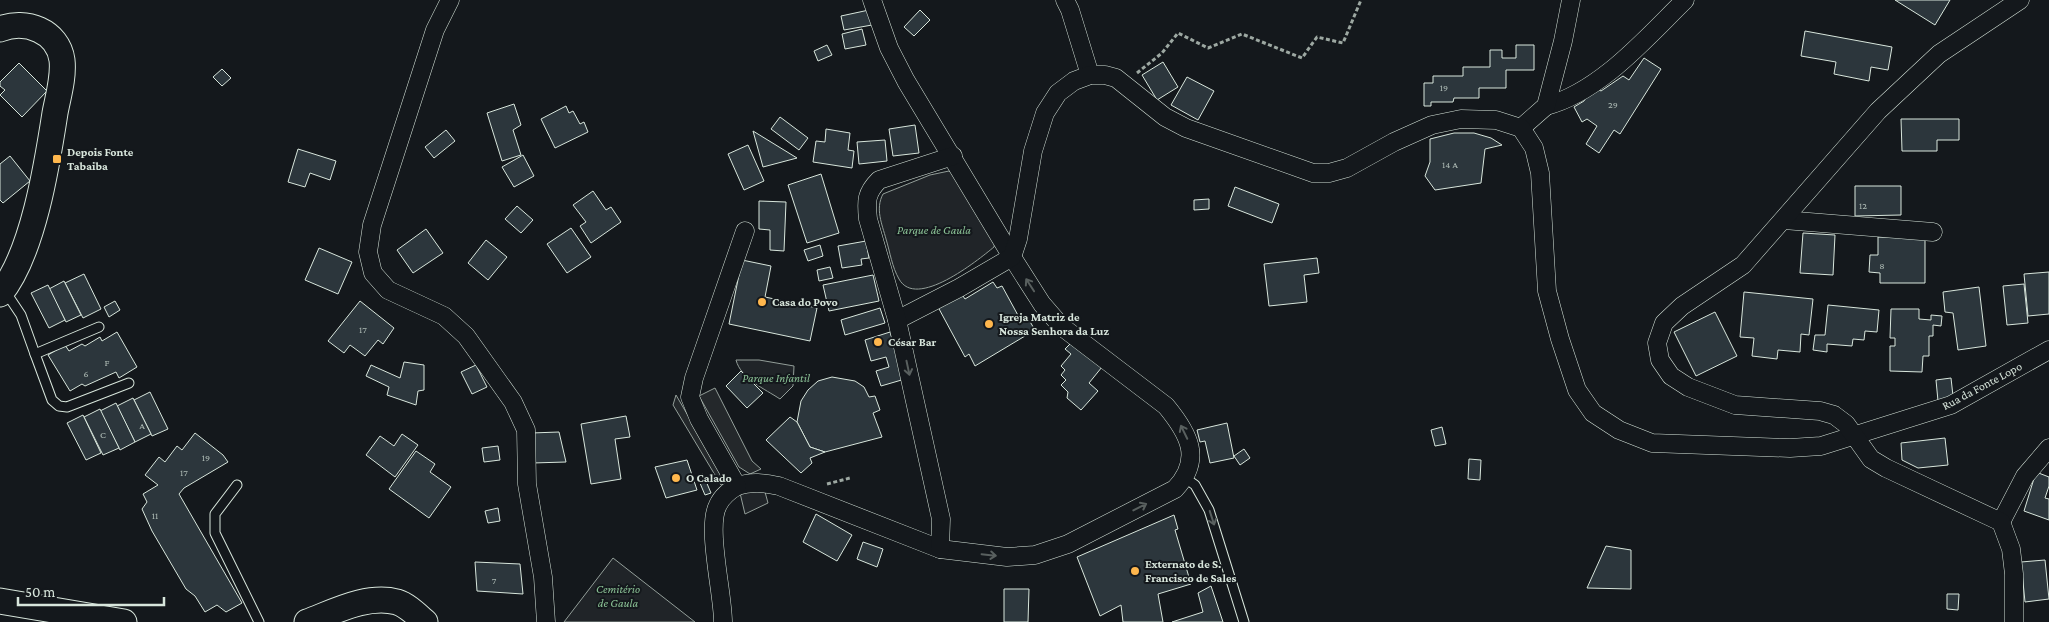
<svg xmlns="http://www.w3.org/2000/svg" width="2049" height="622" font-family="'Crimson Pro',serif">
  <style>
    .green { fill: #202428; stroke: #939e99 }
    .parking { fill: #24282b; stroke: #939e99 }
    .building { fill: #2c363c; stroke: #d8e6dc }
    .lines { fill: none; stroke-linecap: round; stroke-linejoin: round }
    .lane-casing { stroke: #d8e6dc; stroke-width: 11 }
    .street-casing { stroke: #d8e6dc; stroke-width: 19 }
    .secondary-casing { stroke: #d8e6dc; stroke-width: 27 }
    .path { stroke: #9da8a2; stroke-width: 3; stroke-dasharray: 4 2.5; stroke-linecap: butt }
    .lane { stroke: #14181c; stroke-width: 9 }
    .street { stroke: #14181c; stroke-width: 18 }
    .secondary { stroke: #14181c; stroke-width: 25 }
    .oneway { stroke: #59605f }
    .poi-dot { fill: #ffb74d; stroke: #14181c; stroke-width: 2 }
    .labels { text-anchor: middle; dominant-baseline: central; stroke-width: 4; stroke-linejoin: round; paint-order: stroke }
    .number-label { font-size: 10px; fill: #adbab4 }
    .poi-label { font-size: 12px; font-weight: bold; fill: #d8e6dc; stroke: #14181c; text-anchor: start }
    .park-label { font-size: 12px; font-style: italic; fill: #8ac095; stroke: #14181c }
    .street-label { font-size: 12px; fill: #d8e6dc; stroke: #14181c }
  </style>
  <rect width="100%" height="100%" fill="#14181c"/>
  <g class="green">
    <path d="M949,171L957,175L995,241L994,247C977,261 916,310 899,279C892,267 890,252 886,239C882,224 875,209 883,194L930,175Z"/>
    <path d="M736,360H759L794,366L793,386L780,399C765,389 741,379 736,360Z"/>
    <polygon points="752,490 765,492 768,503 745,514 740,493"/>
    <polygon points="613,558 695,622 564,622"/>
  </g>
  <g class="parking">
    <polygon points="715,388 752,461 761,469 750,474 739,467 699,396"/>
    <polygon points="676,395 727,483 721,485 673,405"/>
  </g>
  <g class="building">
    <polygon points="1895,0 1950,0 1935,25"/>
    <polygon points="869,10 872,25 844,30 841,16"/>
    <polygon points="920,10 930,20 914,36 904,27"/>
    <polygon points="862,29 866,45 845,49 842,34"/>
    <polygon points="1805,31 1892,47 1888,70 1871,67 1869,81 1834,74 1836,62 1801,56"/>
    <polygon points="827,45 832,55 818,61 814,51"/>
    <polygon points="1516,45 1534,45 1534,70 1506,70 1506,88 1479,88 1479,98 1454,98 1453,102 1431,102 1431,106 1424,106 1424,83 1433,83 1433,76 1463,76 1463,67 1490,67 1490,50 1502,50 1502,58 1516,58"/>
    <polygon points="1644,58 1661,69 1620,134 1614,130 1599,153 1586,144 1597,126 1587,119 1582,122 1574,107 1584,101 1592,86 1601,91 1623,76 1629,80"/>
    <polygon points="1163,62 1178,87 1157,100 1142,75"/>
    <polygon points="19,63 47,91 22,117 0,95 5,90 0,86 0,82"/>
    <polygon points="222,69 231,78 222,86 213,77"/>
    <polygon points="1187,77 1214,91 1198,120 1171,105"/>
    <polygon points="514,104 521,125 513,130 521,155 502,161 487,113"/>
    <polygon points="566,106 569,113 573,111 580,124 584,122 588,132 555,148 541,119"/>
    <polygon points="780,117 808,138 799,150 771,129"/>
    <polygon points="1901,119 1959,119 1959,140 1937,140 1937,151 1902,151"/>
    <polygon points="915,125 919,153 893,156 889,129"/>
    <polygon points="826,129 850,133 848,150 854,151 852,168 813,162 816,141 825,142"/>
    <polygon points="446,130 455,141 434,158 425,147"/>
    <polygon points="753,131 797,158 763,167"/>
    <polygon points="1454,133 1474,133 1491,138 1502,145 1485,149 1481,183 1435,190 1425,176 1430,162 1430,139"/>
    <polygon points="885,140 887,161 859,164 857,142"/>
    <polygon points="748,145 764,181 744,190 728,154"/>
    <polygon points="298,149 336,161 330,180 310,173 305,187 288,182"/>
    <polygon points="523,155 534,176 514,187 502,167"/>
    <polygon points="10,156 30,181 3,203 0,200 0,164"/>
    <polygon points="821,174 839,233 807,243 788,185"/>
    <polygon points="1855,186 1901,186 1901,215 1855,216"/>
    <polygon points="1235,187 1279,204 1272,223 1228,206"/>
    <polygon points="593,191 606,210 611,207 621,222 591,243 580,226 586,222 573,205"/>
    <polygon points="1209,199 1209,209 1194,210 1194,200"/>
    <polygon points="759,201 786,202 784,251 770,250 770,230 759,229"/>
    <polygon points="517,206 533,220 521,233 505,219"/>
    <polygon points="571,228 591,257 567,273 547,244"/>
    <polygon points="426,229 443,253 413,273 397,250"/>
    <polygon points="1803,233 1835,235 1833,275 1800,273"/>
    <polygon points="1878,237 1925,237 1925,283 1880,283 1880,273 1869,272 1870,255 1878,255"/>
    <polygon points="486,240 507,257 488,280 468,263"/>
    <polygon points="866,241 869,258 861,259 862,265 842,268 838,246"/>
    <polygon points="820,245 823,256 808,261 804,250"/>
    <polygon points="319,248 352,262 338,294 305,280"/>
    <polygon points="1317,258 1319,273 1304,275 1307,302 1269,306 1264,264"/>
    <polygon points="742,260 771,266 765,297 817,308 810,341 729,324"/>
    <polygon points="830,267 833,278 819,281 817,270"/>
    <polygon points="2049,272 2049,314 2028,316 2024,274"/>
    <polygon points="84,274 101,309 83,318 65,283"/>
    <polygon points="873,275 879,301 829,311 823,285"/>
    <polygon points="64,281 81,315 66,322 49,289"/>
    <polygon points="993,282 997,288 1002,286 1020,319 1026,315 1035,330 975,366 969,354 965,357 938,307 961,293 965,299"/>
    <polygon points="2024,284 2028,323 2007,325 2003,286"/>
    <polygon points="48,285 65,320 49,328 31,293"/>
    <polygon points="1979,287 1986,346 1958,350 1953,313 1945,312 1943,292"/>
    <polygon points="1744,292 1813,299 1809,335 1801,334 1800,352 1778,350 1777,359 1752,356 1754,338 1740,337"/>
    <polygon points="115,301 120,310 109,317 104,307"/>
    <polygon points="360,301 394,328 383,344 378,340 365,356 350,345 344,353 328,341"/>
    <polygon points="1828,305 1879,310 1877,332 1865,331 1864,340 1853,339 1852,346 1827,344 1827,352 1813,350 1815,335 1825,335"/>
    <polygon points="880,308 885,323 845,335 841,320"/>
    <polygon points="1891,309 1919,309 1919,319 1931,320 1931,315 1942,316 1941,326 1933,325 1933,336 1929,336 1929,356 1923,356 1922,372 1890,371 1890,346 1895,346 1895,338 1890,338"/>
    <polygon points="1715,312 1737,356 1696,376 1674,332"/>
    <polygon points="117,332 137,367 119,378 116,372 85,386 82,384 70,391 48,355 65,345 69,351 82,344 85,346 100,337 102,341"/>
    <polygon points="890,332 905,379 881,386 876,371 889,367 886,357 871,361 865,340"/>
    <polygon points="1072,342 1102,367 1089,383 1098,391 1081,410 1067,398 1068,392 1061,385 1066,380 1061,375 1065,370 1061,366 1071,354 1065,349"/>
    <polygon points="404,362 424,365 424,390 418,391 416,405 387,395 389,387 366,376 371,365 400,378"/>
    <polygon points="476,365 487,387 472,394 461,372"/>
    <polygon points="741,371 763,393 747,408 726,386"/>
    <polygon points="832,377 855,381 864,387 869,397 875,396 880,410 873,413 882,437 825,452 810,447 797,422 801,401 808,390 818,381"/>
    <polygon points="1951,378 1953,396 1938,401 1936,380"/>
    <polygon points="150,392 168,429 152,436 134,400"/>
    <polygon points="133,398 151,434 135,442 117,406"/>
    <polygon points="116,403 135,442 120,450 100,411"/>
    <polygon points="100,409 119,448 103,455 84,417"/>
    <polygon points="83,415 101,453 86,460 67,423"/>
    <polygon points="626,416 630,437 615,439 621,479 591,484 581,424"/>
    <polygon points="790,417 797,422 810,447 825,452 810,458 812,463 801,473 766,440"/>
    <polygon points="1227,423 1234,458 1210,463 1205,441 1200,442 1197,430"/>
    <polygon points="1442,427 1446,444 1435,446 1431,430"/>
    <polygon points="559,432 566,462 532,463 531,433"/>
    <polygon points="195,433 223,455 228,462 184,488 179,494 242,603 226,612 217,605 205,612 195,596 186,589 152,531 142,509 147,502 143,494 158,485 145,475 159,457 165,462 177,446 182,450"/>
    <polygon points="402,434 418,445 395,477 366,455 380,436 394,446"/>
    <polygon points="1945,438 1948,465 1918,468 1902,460 1901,443"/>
    <polygon points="498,446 500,460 484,462 482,448"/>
    <polygon points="1244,449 1250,458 1240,465 1234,456"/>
    <polygon points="416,451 435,464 430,472 451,487 429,518 389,489"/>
    <polygon points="1469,459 1481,460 1480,480 1468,479"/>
    <polygon points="687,460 697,490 666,498 655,467"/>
    <polygon points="2036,472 2049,477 2049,486 2045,498 2049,499 2049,520 2024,511"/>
    <polygon points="703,474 711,493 705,495 697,476"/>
    <polygon points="498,508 500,521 488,523 485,511"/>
    <polygon points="816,514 852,535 837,561 803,542"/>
    <polygon points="1174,515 1178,529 1175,530 1191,584 1158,594 1163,622 1123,622 1121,605 1100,616 1077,557"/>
    <polygon points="863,542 883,549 877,567 857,559"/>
    <polygon points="1606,546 1631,550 1631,589 1587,588"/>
    <polygon points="2045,560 2049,599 2025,602 2021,562"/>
    <polygon points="475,562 520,564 523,594 477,591"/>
    <polygon points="1211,586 1223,622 1172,622 1203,612 1198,593"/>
    <polygon points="1004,589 1029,589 1028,622 1004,622"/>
    <polygon points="1947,594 1959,594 1958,610 1947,609"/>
  </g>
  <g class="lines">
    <defs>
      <g id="lane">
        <polyline points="5,291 21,315 35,354 99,327"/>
        <polyline points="35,354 52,400 59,406 67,407 129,383"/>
        <polyline points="1185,478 1195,485 1209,510 1244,622"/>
        <polyline points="237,485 215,514 215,533 259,622"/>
      </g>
      <g id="street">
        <polyline points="450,0 435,30 372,225 368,252 373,273 388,290 444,316 466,336 513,402 526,430 527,484 543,577 546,622"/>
        <polyline points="1065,0 1070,10 1090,75"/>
        <path d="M1546,106C1600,92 1646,38 1685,0"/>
        <polyline points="1521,128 1546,106 1563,41 1571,0"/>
        <polyline points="1784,220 1933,232"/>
        <path d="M745,231L694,378L690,397L699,419L737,486C752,481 764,483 779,486L940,549L1007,557L1035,555L1068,544L1175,489C1203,459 1189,434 1166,406L1061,326L1042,304L1012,257L906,81L889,48L872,0"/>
        <polyline points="897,320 959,288 1012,257 1018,239 1033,151 1045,113 1058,93 1074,81 1090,75 1105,75 1116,78 1165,117 1186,128 1313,173 1329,173 1347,168 1394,142 1432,125 1461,119 1496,120 1521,128 1534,148 1540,173 1547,291 1560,339 1577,390 1593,413 1619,430 1652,443 1790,448 1821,446 1951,405 2049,350"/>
        <polyline points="2001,522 2025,476 2049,448"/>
        <path d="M940,549L941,519L897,320L868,219C866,201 866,193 879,180L953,156"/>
        <path d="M723,622C723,593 706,527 718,505C722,496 729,491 737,486"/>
        <polyline points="2014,622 2014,574 2011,549 2001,522 1886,468 1871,459 1846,424 1834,415 1820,411 1735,405 1688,387 1671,376 1660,360 1657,343 1664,323 1682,306 1743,265 1878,111 1939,54 2020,0"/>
      </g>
      <g id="secondary">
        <path d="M0,29C26,19 58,31 62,60C64,77 58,97 55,113C47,165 33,254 0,294"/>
        <polyline points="0,601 124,622"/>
        <path d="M307,622C334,612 367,594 397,602C407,605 417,615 425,622"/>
      </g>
    </defs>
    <use href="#lane" class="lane-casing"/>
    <use href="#street" class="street-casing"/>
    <use href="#secondary" class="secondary-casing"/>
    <g class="path">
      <polyline points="1137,73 1162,53 1178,33 1208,48 1242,34 1302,58 1317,37 1343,43 1361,0"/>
      <polyline points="827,484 850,478"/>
    </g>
    <use href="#lane" class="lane"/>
    <use href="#street" class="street"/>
    <use href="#secondary" class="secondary"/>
  </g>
  <defs><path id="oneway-shaft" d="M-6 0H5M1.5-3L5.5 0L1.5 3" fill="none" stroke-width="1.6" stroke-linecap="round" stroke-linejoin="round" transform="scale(1.25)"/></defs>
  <g class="oneway">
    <use href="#oneway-shaft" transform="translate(1030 285) rotate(-123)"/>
    <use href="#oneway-shaft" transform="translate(908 368) rotate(78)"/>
    <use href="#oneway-shaft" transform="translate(1184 432) rotate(-116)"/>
    <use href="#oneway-shaft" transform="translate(1140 507) rotate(-27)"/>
    <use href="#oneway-shaft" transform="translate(1212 518) rotate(72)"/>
    <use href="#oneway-shaft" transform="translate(989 555) rotate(6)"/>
  </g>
  <g class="poi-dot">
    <rect x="52" y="154" width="10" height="10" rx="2.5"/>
    <circle cx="762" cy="302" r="5"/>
    <circle cx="989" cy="324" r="5"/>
    <circle cx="878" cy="342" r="5"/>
    <circle cx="676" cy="478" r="5"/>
    <circle cx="1135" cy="571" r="5"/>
  </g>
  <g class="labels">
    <g class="number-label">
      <text x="1444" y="87">19</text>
      <text x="1613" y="104">29</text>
      <text x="1450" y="164">14 A</text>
      <text x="1863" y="205">12</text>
      <text x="1882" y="265">8</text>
      <text x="363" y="329">17</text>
      <text x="107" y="362">F</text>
      <text x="86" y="373">6</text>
      <text x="142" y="425">A</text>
      <text x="103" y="434">C</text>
      <text x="206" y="457">19</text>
      <text x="184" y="472">17</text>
      <text x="155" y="515">11</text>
      <text x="494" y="580">7</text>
    </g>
    <g class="poi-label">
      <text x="67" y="152">Depois Fonte<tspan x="67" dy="14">Tabaiba</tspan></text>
      <text x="772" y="302">Casa do Povo</text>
      <text x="999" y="317">Igreja Matriz de<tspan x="999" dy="14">Nossa Senhora da Luz</tspan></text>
      <text x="888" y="342">César Bar</text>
      <text x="686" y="478">O Calado</text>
      <text x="1145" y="564">Externato de S.<tspan x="1145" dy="14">Francisco de Sales</tspan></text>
    </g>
    <g class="park-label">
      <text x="934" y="230">Parque de Gaula</text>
      <text x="776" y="378">Parque Infantil</text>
      <text x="618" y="589">Cemitério<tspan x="618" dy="14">de Gaula</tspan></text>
    </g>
    <g class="street-label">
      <text transform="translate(1982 386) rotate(-28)">Rua da Fonte Lopo</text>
    </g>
  </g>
  <path d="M18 597v8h146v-8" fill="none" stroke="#d8e6dc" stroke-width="2.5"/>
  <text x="25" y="597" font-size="15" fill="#d8e6dc" stroke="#14181c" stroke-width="4" paint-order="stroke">50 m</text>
</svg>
